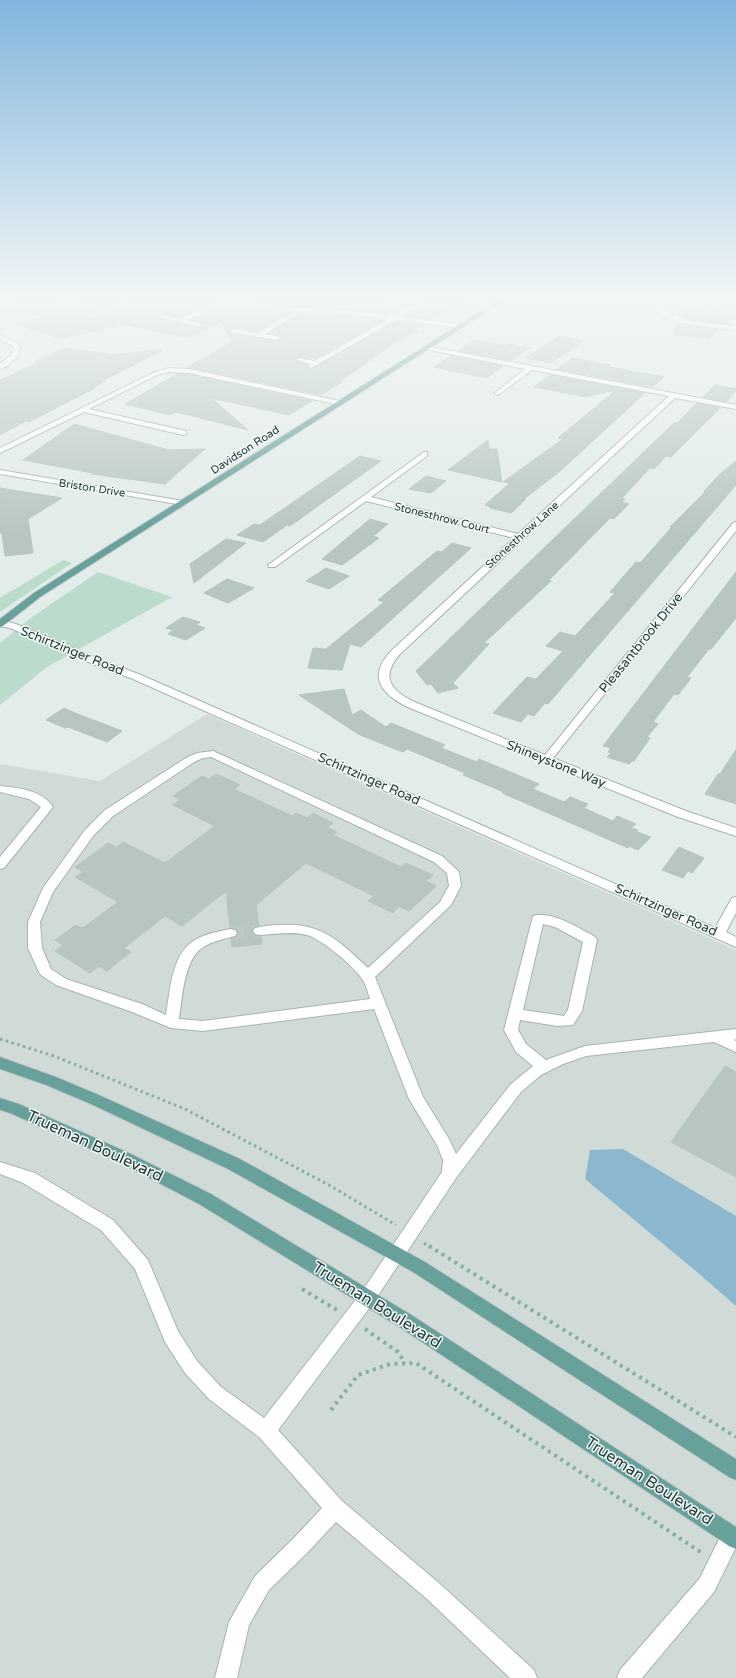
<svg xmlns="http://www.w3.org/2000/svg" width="736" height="1678" font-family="'Varela Round',sans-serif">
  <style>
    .built { fill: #d0dbd8 }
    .green { fill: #bbdcca }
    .water { fill: #8bb8cf }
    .building { fill: #b7c6c3; stroke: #b4c5c1 }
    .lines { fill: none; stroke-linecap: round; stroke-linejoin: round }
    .minor-tunnel { stroke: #bcc9c6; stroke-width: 14; stroke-dasharray: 14 8; stroke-linecap: butt }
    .minor-casing { stroke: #a5b4b1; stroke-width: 2 }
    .major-casing { stroke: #c1c8c8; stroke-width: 2 }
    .path-far1 { stroke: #83aea9; stroke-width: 3; stroke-dasharray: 2.5 3.5; stroke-linecap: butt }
    .path { stroke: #83aea9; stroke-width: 4; stroke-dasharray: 3 4.5; stroke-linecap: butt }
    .minor { fill: #fff; fill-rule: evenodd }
    .major { fill: #68a09c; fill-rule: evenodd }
    .labels { text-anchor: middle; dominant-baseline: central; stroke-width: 3; stroke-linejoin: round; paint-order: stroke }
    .far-street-label { font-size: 11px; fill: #223c3a; stroke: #f2f8f6 }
    .street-label { font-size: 13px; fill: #223c3a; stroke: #f2f8f6 }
    .near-street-label { font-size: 16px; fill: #223c3a; stroke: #f2f8f6 }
  </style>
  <rect width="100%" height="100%" fill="#e2ece9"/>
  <polygon class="built" points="207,714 736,950 736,1678 0,1678 0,764 100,781"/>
  <g class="green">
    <polygon points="63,560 72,563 0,612 0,598"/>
    <polygon points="98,572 172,597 47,667 0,705 0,643 32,617"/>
  </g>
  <polygon class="water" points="623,1149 736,1216 736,1306 697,1272 585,1179 590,1150"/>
  <g class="building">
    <polygon points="26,299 38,299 73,306 90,299 125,299 87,317 88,318 93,319 136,300 136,299 221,299 180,317 162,314 158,316 158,318 200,328 203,327 203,323 191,320 229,303 269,310 290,312 258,331 233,328 229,331 233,334 278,341 281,340 281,336 269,333 302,313 384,320 315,359 300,357 296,359 297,361 307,365 307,367 310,369 396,322 422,325 413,330 419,331 391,345 339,382 342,382 321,395 188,367 232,342 221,321 188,338 122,324 62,339 16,324 44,316 0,312 0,310"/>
    <polygon points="243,299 348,299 407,306 394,314 269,304"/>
    <polygon points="429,299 466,299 432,319 405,316"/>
    <polygon points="681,305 736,315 736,317 727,324 687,318 678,315"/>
    <polygon points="677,322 692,326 719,330 707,339 674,334"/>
    <polygon points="560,336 584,341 551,363 525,358"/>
    <polygon points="474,340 505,346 508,344 530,348 511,361 458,351"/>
    <polygon points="65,348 115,355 160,349 161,351 102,381 105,381 92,388 95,388 29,422 26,421 0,435 0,380 38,363 34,362"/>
    <polygon points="451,356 503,366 487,378 434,367"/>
    <polygon points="573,358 611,365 609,367 664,377 652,387 557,369"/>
    <polygon points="177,374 189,374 312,401 289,415 211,398 248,430 176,412 170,415 125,404"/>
    <polygon points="550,375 645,393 559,472 524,499 526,499 511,513 490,508 491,507 485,505 510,483 503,482 563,439 558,438 616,390 586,397 534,387"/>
    <polygon points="715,385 736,389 736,391 726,402 703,397"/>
    <polygon points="697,403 720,408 671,457 666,456 654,469 650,468 622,498 625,499 622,502 629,504 614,519 610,518 549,580 551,581 484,643 489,644 453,683 458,688 438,693 431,684 427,685 416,671 674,423 677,423"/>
    <polygon points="74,424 169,450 205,449 165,484 91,474 93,473 23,460"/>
    <polygon points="488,440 489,449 497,449 502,482 448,470"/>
    <polygon points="360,456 381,461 290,526 287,525 263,542 237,535 254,524 260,525"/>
    <polygon points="736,461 736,485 548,704 545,703 534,716 528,714 521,722 493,713 527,677 536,679 563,651 546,646 560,632 575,636 615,593 610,592 636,562 640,563 672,527 670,527 705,492 704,491 719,475"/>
    <polygon points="426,476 446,481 431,493 409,489"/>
    <polygon points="0,488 62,498 28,519 33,553 5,556 2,533 0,533"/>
    <polygon points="370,519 388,524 373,536 379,538 342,565 322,559"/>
    <polygon points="226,539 246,543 194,583 190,564"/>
    <polygon points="452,543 471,548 361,647 350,644 342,670 308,668 313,648 326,649 384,602 378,600 437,551 442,552"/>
    <polygon points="326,568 349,576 329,589 306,581"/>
    <polygon points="736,572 736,618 711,649 709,649 687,677 691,678 678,695 674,694 653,722 658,724 647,737 650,738 634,761 632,761 629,764 607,757 611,753 608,752 611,748 603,746"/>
    <polygon points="227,579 254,588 228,603 204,593"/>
    <polygon points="183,617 200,622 196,625 205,628 186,640 168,634 173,630 166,628"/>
    <polygon points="344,689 352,715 361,710 386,727 391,723 445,745 441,748 477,762 479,759 539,784 533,789 564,802 570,797 588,804 584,808 613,821 617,816 636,824 631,828 638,830 637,832 651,837 638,850 629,846 628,848 502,793 504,792 463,775 465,773 407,749 403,752 395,749 358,734 299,695"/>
    <polygon points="64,708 75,713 122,731 107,742 68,727 65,728 46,720"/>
    <polygon points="736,750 736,804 705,794 718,774 720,774"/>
    <polygon points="216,774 240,785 234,789 292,816 296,813 307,818 313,813 333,823 327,827 337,832 333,835 401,867 406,863 433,875 426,881 436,886 409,911 399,906 393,913 368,901 374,896 306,863 256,905 259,926 254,927 252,932 255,935 261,936 262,944 232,947 231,939 236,937 238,932 235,929 230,928 226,891 182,926 165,916 124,948 131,952 107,971 99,966 90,973 55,951 63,945 55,940 76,925 83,928 118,902 75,877 83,872 75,867 108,843 116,847 123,842 165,863 215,826 173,805 180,800 173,796 202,776 209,779"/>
    <polygon points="679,847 704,858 692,873 688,871 683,878 662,870"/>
    <polygon points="725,1066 736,1072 736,1177 671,1142"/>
  </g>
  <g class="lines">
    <polyline class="minor-tunnel" points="230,933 260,931"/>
    <defs>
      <g id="minor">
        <polygon points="0,299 4,299 0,301"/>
        <polygon points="128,299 135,299 93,318 88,317"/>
        <polygon points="224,299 236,299 269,305 350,311 394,316 411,305 379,301 376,299 390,299 416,302 421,299 428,299 401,317 461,324 464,326 461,328 396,320 311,368 308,366 310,364 297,360 300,358 315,361 389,319 302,311 265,334 280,337 280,339 278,340 233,333 230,331 233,329 258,333 295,311 269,309 229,301 187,320 202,324 202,326 200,327 159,317 162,315 180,319"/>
        <path d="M660,299H667L660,305V308C681,323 711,323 736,326V330C713,327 671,326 654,309V304Z"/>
        <path d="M0,335L17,343L20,347C19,358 10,366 0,369V364L11,355L14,347L0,339Z"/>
        <path d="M426,346L736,405V409L675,398L400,654C381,676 389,689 412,701L545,755L733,523L736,522V531L553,758L686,811L736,828V836L678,817L410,708C396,702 373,688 380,668C382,661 388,655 392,650L514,538L366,501L275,567H269L268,565L424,452H427V456L371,497L518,534L669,396L532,370L498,395L494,393L496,392L525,369L424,349V347Z"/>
        <polygon points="169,368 189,369 340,401 344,403 340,405 189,373 169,372 157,375 89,409 186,431 186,435 183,435 84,412 0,453 0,448 153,373"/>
        <polygon points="0,470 183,501 187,503 183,505 0,474"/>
        <polygon points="0,620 16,624 101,660 141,675 715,928 732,898 736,897 736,913 726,932 736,937 736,947 133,679 93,664 10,628 0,626"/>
        <path d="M213,751L442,856L459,872L461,886L451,905L375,977L423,1097L449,1139L456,1154L511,1084L533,1066L516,1052L504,1030L533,916C552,911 579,928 595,937L597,940L582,1011L573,1025L557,1026L520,1020L518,1030L526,1044L546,1060L585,1046L736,1029V1039L734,1040L736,1041V1052L714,1042L586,1056L563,1064L541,1075L521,1092L456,1178L373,1303L278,1430L342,1501L440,1584L534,1670L537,1678H510L426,1598L336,1522L307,1553L269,1590L249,1625L237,1678H215L229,1622L255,1576L293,1539L322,1508L259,1437L209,1399L185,1373L165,1342L135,1269L101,1230L23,1183L0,1174V1162L35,1173L113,1220L148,1260L178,1331L197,1361L221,1387L264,1418L361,1293L442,1172L443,1160L437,1145L409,1099L374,1009L203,1031L171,1028L132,1012L56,985L41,975L39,972L28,948V922L43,888L85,830L105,810L186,758L197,753ZM211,757L434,862L447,873L449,886L440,902L368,968C340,942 322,922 280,925C272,925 263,926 255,928L253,931L255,934L260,935C275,934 292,931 307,935C320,938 355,967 362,979C366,984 368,993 370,999L203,1021L179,1019C182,999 184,960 202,948C212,941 224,939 235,936L237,933L235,930L230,929C217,932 203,934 192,942C171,957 170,992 166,1015L142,1004L66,979L51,969L42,948L40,922L53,892L93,836L113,816L194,762L203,758ZM543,924L555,927L583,942L568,1010L564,1016L523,1010Z"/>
        <path d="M0,786C19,788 42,790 53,807L4,868L0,869V857L41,807L29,799L0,792Z"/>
        <polygon points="731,1526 736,1528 736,1547 714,1592 642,1678 617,1678 620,1670 700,1578 724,1529"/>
      </g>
      <g id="major">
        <polygon points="500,299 507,299 40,597 3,626 0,627 0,619 34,593"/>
        <polygon points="0,1057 56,1077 101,1096 240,1159 425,1262 736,1459 736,1480 729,1477 413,1272 228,1169 91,1104 46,1085 0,1069"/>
        <polygon points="0,1098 19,1104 131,1154 211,1194 413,1316 736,1527 736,1549 729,1546 401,1328 199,1204 119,1162 10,1113 0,1110"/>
      </g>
    </defs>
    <use href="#minor" class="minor-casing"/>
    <use href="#major" class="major-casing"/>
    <g class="path-far1">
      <polyline points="0,1039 54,1056 185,1109 329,1185 396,1225"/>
      <polyline points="424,1243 430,1247"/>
    </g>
    <g class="path">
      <polyline points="429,1246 736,1437"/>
      <polyline points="302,1289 337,1310"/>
      <polyline points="365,1329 398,1352 405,1363"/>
      <polyline points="331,1410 358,1375 390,1364 416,1363 702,1553"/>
    </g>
    <use href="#minor" class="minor"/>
    <use href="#major" class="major"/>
  </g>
  <linearGradient id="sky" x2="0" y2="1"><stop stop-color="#83b6de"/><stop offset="0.56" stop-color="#f2f6f5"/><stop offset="1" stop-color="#f2f6f5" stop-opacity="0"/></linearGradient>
  <rect width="736" height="534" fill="url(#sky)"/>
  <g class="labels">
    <g class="far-street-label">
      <text transform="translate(245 450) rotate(-33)">Davidson Road</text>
      <text transform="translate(92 488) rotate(9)">Briston Drive</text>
      <text transform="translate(442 518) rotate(14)">Stonesthrow Court</text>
      <text transform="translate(522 535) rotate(-42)">Stonesthrow Lane</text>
    </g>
    <g class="street-label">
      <text transform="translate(641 643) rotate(-51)">Pleasantbrook Drive</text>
      <text transform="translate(72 651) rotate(22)">Schirtzinger Road</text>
      <text transform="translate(556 764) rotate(22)">Shineystone Way</text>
      <text transform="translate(369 779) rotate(24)">Schirtzinger Road</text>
      <text transform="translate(666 910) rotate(24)">Schirtzinger Road</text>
    </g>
    <g class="near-street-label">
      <text transform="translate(95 1146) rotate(25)">Trueman Boulevard</text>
      <text transform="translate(377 1305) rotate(32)">Trueman Boulevard</text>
      <text transform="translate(649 1481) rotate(33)">Trueman Boulevard</text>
    </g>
  </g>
</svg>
